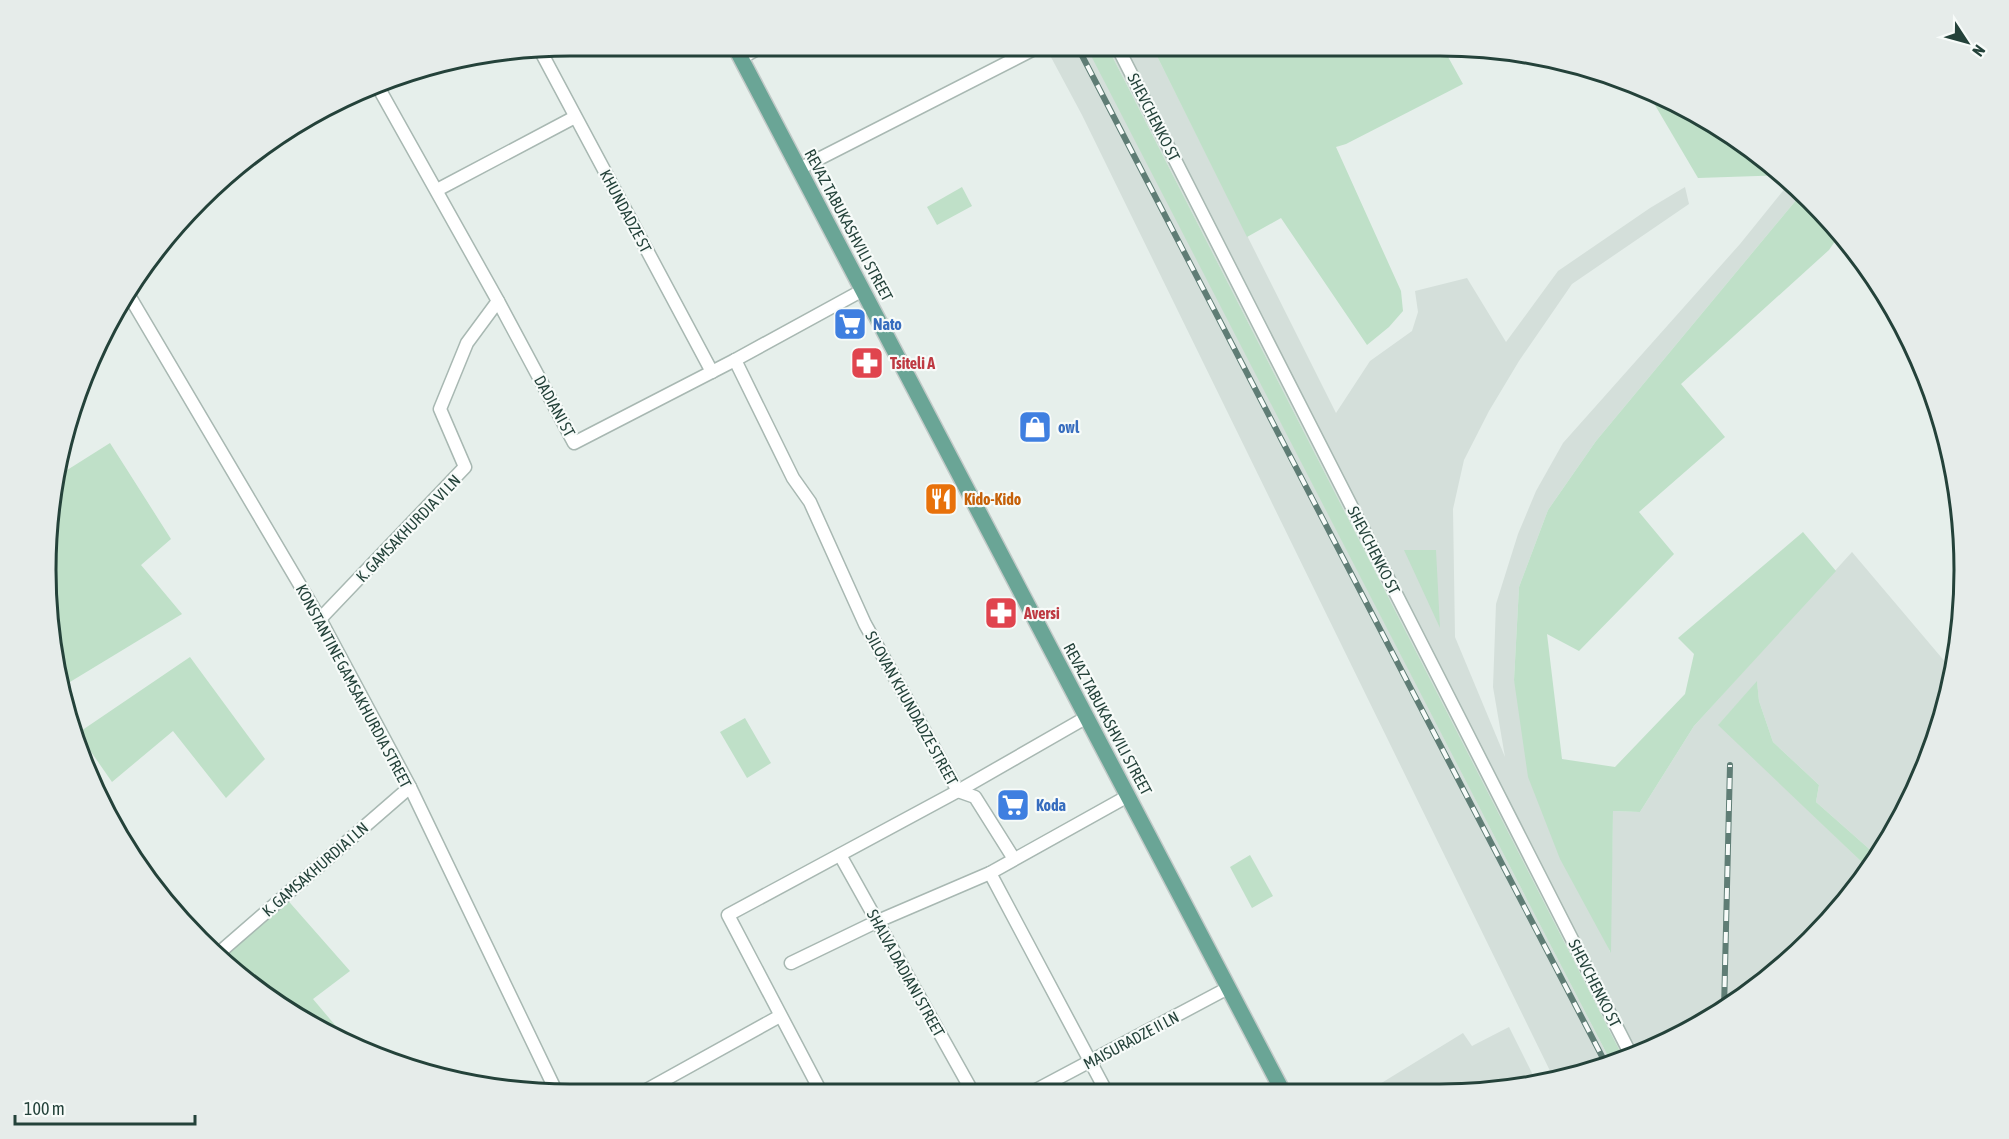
<svg xmlns="http://www.w3.org/2000/svg" width="2009" height="1139" font-family="'Asap Condensed',sans-serif">
  <style>
    .built { fill: #d4dfda }
    .green { fill: #bfe0c8 }
    .lines { fill: none; stroke-linecap: round; stroke-linejoin: round }
    .minor-casing { stroke: #a8b8b2; stroke-width: 15 }
    .major-casing { stroke: #c2cac8; stroke-width: 18 }
    .minor { stroke: #fff; stroke-width: 12 }
    .major { stroke: #6aa596; stroke-width: 15 }
    .rail-casing { stroke: #5f7d75; stroke-width: 6 }
    .rail { stroke: #f7fbf9; stroke-width: 4; stroke-dasharray: 11; stroke-linecap: butt }
    .labels { text-anchor: middle; dominant-baseline: central; stroke-width: 4.5; stroke-linejoin: round; paint-order: stroke }
    .street-label { font-size: 16px; fill: #24423a; stroke: #f7fbf9 }
    .shop-label { font-size: 16px; font-weight: bold; fill: #366cbe; stroke: #f7fbf9; text-anchor: start }
    .health-label { font-size: 16px; font-weight: bold; fill: #be3a42; stroke: #f7fbf9; text-anchor: start }
    .food-label { font-size: 16px; font-weight: bold; fill: #c56008; stroke: #f7fbf9; text-anchor: start }
    .rim { fill: none; stroke: #24423a; stroke-width: 3 }
  </style>
  <rect width="100%" height="100%" fill="#e6efeb"/>
  <g class="built">
    <polygon points="1045,46 1087,46 1612,1064 1554,1079 1082,115"/>
    <polygon points="1107,46 1152,46 1336,413 1370,361 1412,331 1418,312 1415,291 1467,278 1506,342 1558,271 1650,208 1685,187 1689,204 1572,284 1519,361 1489,411 1464,460 1453,509 1455,637 1505,757 1493,687 1496,604 1518,534 1536,491 1563,443 1740,244 1791,181 1802,193 1596,441 1548,510 1519,587 1514,680 1610,952 1613,811 1640,812 1694,726 1852,552 1952,670 1936,738 1894,832 1876,855 1816,802 1819,785 1773,742 1759,701 1757,682 1719,724 1867,867 1811,940 1731,1006 1624,1059"/>
    <polygon points="1509,1027 1537,1083 1508,1090 1370,1090 1463,1033 1472,1046"/>
  </g>
  <g class="green">
    <polygon points="1086,46 1107,46 1624,1059 1612,1064"/>
    <polygon points="1152,46 1442,46 1463,84 1346,144 1336,147 1401,291 1403,311 1389,327 1367,345 1281,218 1247,237"/>
    <polygon points="1657,97 1702,115 1785,175 1698,178 1652,100"/>
    <polygon points="962,187 972,206 937,225 927,207"/>
    <polygon points="1802,193 1840,234 1829,250 1681,384 1725,437 1639,512 1674,554 1579,651 1547,634 1562,759 1615,767 1685,694 1694,654 1678,638 1803,532 1836,571 1694,726 1640,812 1613,811 1611,953 1560,859 1528,777 1514,680 1519,587 1548,510 1596,441"/>
    <polygon points="110,443 171,539 141,565 182,614 65,685 46,603 60,465 64,472"/>
    <polygon points="1404,550 1436,550 1440,628"/>
    <polygon points="190,657 265,759 226,798 173,731 112,782 78,733"/>
    <polygon points="1757,681 1759,701 1773,742 1819,785 1816,802 1876,855 1867,867 1718,725"/>
    <polygon points="745,718 771,763 747,778 720,732"/>
    <polygon points="1250,855 1273,896 1252,908 1230,867"/>
    <polygon points="284,896 350,971 313,999 351,1044 307,1024 238,967 224,949"/>
  </g>
  <g class="lines">
    <defs>
      <g id="minor">
        <polyline points="1117,46 1631,1055"/>
        <polyline points="540,50 712,372"/>
        <polyline points="741,58 765,45"/>
        <polyline points="377,85 498,301 574,443 735,360 863,290"/>
        <polyline points="799,169 1040,46"/>
        <polyline points="437,190 575,117"/>
        <polyline points="127,292 320,619 410,787 557,1093"/>
        <polyline points="735,360 793,478 810,502 865,624 958,791 975,797 1014,859"/>
        <polyline points="320,619 465,467 440,409 467,343 498,301"/>
        <polyline points="840,855 972,1091"/>
        <polyline points="990,873 1106,1091"/>
        <polyline points="220,952 410,787"/>
        <polyline points="791,963 878,921 990,873 1128,796"/>
        <polyline points="1034,1091 1228,988"/>
        <polyline points="821,1092 728,915 958,791 1087,717"/>
        <polyline points="641,1093 780,1016"/>
      </g>
      <polyline id="major" points="734,45 1282,1090"/>
    </defs>
    <use href="#minor" class="minor-casing"/>
    <use href="#major" class="major-casing"/>
    <use href="#minor" class="minor"/>
    <use href="#major" class="major"/>
    <defs>
      <g id="rail">
        <polyline points="1077,46 1607,1066"/>
        <polyline points="1724,1009 1730,765"/>
      </g>
    </defs>
    <use href="#rail" class="rail-casing"/>
    <use href="#rail" class="rail"/>
  </g>
  <defs>
    <symbol id="supermarket-square" viewBox="-11 -11 22 22"><rect x="-9" y="-9" width="18" height="18" rx="4" fill="#3f7fe0" stroke="#f7fbf9"/><path d="M-6-5.5h2.5l.6 2H6L4.5 2H-2.5L-4.4-4H-6ZM-1.5 3.2a1.3 1.3 0 1 0 .1 0ZM3 3.2a1.3 1.3 0 1 0 .1 0Z" fill="#fff"/></symbol>
    <symbol id="pharmacy-square" viewBox="-11 -11 22 22"><rect x="-9" y="-9" width="18" height="18" rx="4" fill="#e0444e" stroke="#f7fbf9"/><path d="M-2-6h4v4h4v4h-4v4h-4v-4h-4v-4h4Z" fill="#fff"/></symbol>
    <symbol id="shop-square" viewBox="-11 -11 22 22"><rect x="-9" y="-9" width="18" height="18" rx="4" fill="#3f7fe0" stroke="#f7fbf9"/><path d="M-5-2.5h2.3a2.7 3.5 0 0 1 5.4 0H5L5.5 6h-11ZM-1.5-2.5h3a1.5 2.3 0 0 0-3 0Z" fill="#fff"/></symbol>
    <symbol id="restaurant-square" viewBox="-11 -11 22 22"><rect x="-9" y="-9" width="18" height="18" rx="4" fill="#e8710a" stroke="#f7fbf9"/><path d="M-5-6h1v4h1v-4h1v4h1v-4h1v5L-1.5 .5V6h-2V.5L-5-1ZM5-6V6H3V1.5H1.5Q1.5-4 5-6Z" fill="#fff"/></symbol>
  </defs>
  <g fill-rule="evenodd">
    <use href="#supermarket-square" x="831" y="305" width="38" height="38"/>
    <use href="#pharmacy-square" x="848" y="344" width="38" height="38"/>
    <use href="#shop-square" x="1016" y="408" width="38" height="38"/>
    <use href="#restaurant-square" x="922" y="480" width="38" height="38"/>
    <use href="#pharmacy-square" x="982" y="594" width="38" height="38"/>
    <use href="#supermarket-square" x="994" y="786" width="38" height="38"/>
  </g>
  <g class="labels">
    <g class="street-label">
      <text transform="translate(1154 117) rotate(63)">SHEVCHENKO ST</text>
      <text transform="translate(626 211) rotate(62)">KHUNDADZE ST</text>
      <text transform="translate(849 225) rotate(62)">REVAZ TABUKASHVILI STREET</text>
      <text transform="translate(555 406) rotate(61)">DADIANI ST</text>
      <text transform="translate(408 528) rotate(-46)">K. GAMSAKHURDIA VI LN</text>
      <text transform="translate(1374 550) rotate(63)">SHEVCHENKO ST</text>
      <text transform="translate(354 686) rotate(62)">KONSTANTINE GAMSAKHURDIA STREET</text>
      <text transform="translate(912 708) rotate(61)">SILOVAN KHUNDADZE STREET</text>
      <text transform="translate(1108 719) rotate(62)">REVAZ TABUKASHVILI STREET</text>
      <text transform="translate(315 869) rotate(-41)">K. GAMSAKHURDIA I LN</text>
      <text transform="translate(906 973) rotate(61)">SHALVA DADIANI STREET</text>
      <text transform="translate(1595 983) rotate(63)">SHEVCHENKO ST</text>
      <text transform="translate(1131 1040) rotate(-28)">MAISURADZE II LN</text>
    </g>
    <g class="shop-label">
      <text x="873" y="324">Nato</text>
      <text x="1058" y="427">owl</text>
      <text x="1036" y="805">Koda</text>
    </g>
    <g class="health-label">
      <text x="890" y="363">Tsiteli A</text>
      <text x="1024" y="613">Aversi</text>
    </g>
    <g class="food-label">
      <text x="964" y="499">Kido-Kido</text>
    </g>
  </g>
  <path d="M0 0H2009V1139H0ZM570 56H1440A514 514 0 0 1 1954 570V570A514 514 0 0 1 1440 1084H570A514 514 0 0 1 56 570V570A514 514 0 0 1 570 56Z" fill="#e6ecea" fill-rule="evenodd"/>
  <path class="rim" d="M570 56H1440A514 514 0 0 1 1954 570V570A514 514 0 0 1 1440 1084H570A514 514 0 0 1 56 570V570A514 514 0 0 1 570 56Z"/>
  <g transform="translate(1967 42) rotate(126)" stroke="#f7fbf9" stroke-width="4.5" paint-order="stroke">
  <path d="M0-4.5L10 22L0 15L-10 22Z" fill="#24423a"/>
  <text y="-9" font-size="16" font-weight="bold" text-anchor="middle" fill="#24423a">N</text>
  </g>
  <path d="M15 1115v9h180v-9" fill="none" stroke="#24423a" stroke-width="3"/>
  <text x="24" y="1115" font-size="18" fill="#24423a" stroke="#f7fbf9" stroke-width="4.5" paint-order="stroke">100 m</text>
</svg>
